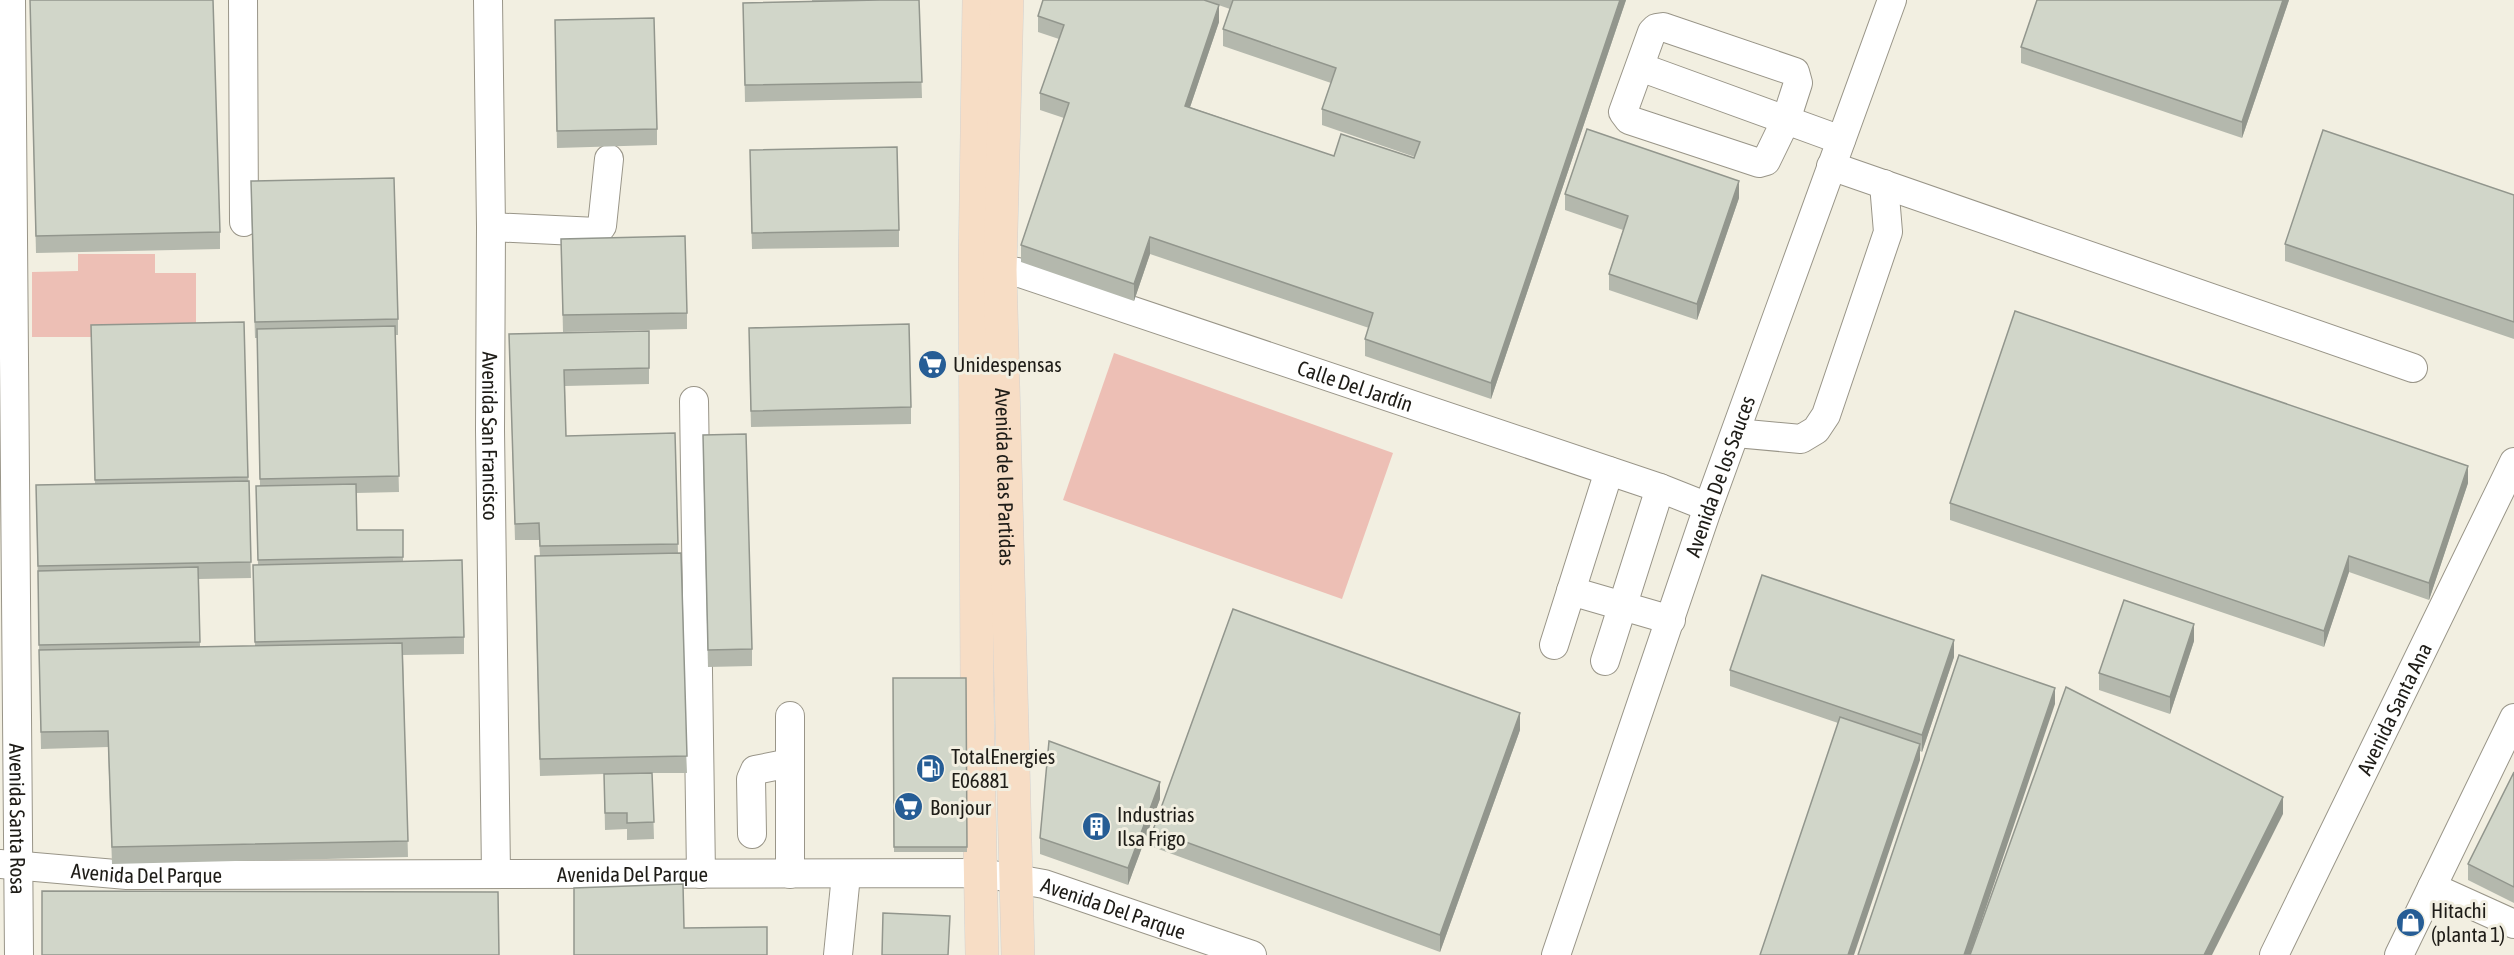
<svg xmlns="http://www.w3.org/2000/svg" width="2514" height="955" font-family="'Asap Condensed',sans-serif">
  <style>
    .green { fill: #edbfb5 }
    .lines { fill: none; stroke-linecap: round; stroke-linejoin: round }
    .minor-casing { stroke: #999588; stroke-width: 30 }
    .major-casing { stroke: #d2d2d1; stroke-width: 34 }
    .minor { stroke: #fff; stroke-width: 28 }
    .major { stroke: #f7ddc5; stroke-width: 33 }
    .wall { fill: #b4b8ad }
    .shaded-wall { fill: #92968d }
    .building { fill: #d1d6c9; stroke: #92968d; stroke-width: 1.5 }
    .labels { text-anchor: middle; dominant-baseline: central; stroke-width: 6; stroke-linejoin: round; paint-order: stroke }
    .poi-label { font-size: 21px; fill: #1e1c17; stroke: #f2efe1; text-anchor: start }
    .street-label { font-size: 21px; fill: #1e1c17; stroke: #f2efe1 }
  </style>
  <rect width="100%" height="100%" fill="#f2efe1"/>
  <g class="green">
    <polygon points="78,254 155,254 155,273 196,273 196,337 32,337 32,272 78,271"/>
    <polygon points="1114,353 1393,453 1342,599 1063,500"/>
  </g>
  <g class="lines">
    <defs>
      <g id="minor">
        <path id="s1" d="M11,0L19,955"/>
        <polyline points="243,0 244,222"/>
        <path id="s2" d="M488,0L491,227L490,430L496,873"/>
        <polygon points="1663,27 1795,72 1798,83 1786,120 1766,161 1759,163 1629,120 1623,112 1652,32 1656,28"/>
        <polyline points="1640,67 1841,140"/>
        <polyline points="1831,166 2413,368"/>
        <polyline points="491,227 597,232 602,226 609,159"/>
        <path id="s3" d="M1000,270L1017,272L1660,488L1708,507"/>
        <polyline points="694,401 701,874"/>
        <polyline points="1736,433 1801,439 1816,430 1826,415 1888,232 1884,184"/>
        <polyline points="1571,591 1671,620"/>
        <polyline points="1554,645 1609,471"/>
        <polyline points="1605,661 1660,488"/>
        <polyline points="790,716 790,874"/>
        <polyline points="752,834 751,779 755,770 790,763"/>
        <path id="s4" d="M0,864L127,875L982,873L1044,884L1252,955"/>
        <polyline points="2432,887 2514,924"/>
        <polyline points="838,955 846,875"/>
        <path id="s5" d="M1556,955L1708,507L1892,0"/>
        <path id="s6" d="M2274,955L2514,462"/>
        <polyline points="2399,955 2514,718"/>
      </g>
      <g id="major">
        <polyline points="979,0 975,266 977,692 982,955"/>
        <path id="s7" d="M1007,0L1000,270L1018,955"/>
      </g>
    </defs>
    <use href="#minor" class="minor-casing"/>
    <use href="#major" class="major-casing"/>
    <use href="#minor" class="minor"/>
    <use href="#major" class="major"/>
  </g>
  <g class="wall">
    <polygon points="30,0 220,232 220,249 36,253"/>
    <polygon points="812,0 919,0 922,98 745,102 743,3 812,1"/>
    <polygon points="1204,0 1626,0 1491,399 1365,356 1365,339 1369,328 1150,254 1134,301 1021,262 1021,245 1064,118 1040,110 1040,93 1059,39 1038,32 1038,16 1219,22 1190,107 1334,156 1414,158 1415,157 1322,125 1322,109 1331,83 1223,46 1223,29 1230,9"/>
    <polygon points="2289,0 2242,138 2021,63 2021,47"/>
    <polygon points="555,37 657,129 657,145 557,148"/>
    <polygon points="750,167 899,230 899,247 752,249"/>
    <polygon points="1565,194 1739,198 1697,320 1609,290 1609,274 1623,230 1565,210"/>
    <polygon points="2514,195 2514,339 2285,261 2285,244"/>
    <polygon points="251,198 398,319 398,335 395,335 399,492 356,493 357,530 403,530 403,562 464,637 464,654 403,655 408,857 112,864 108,747 41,749 36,485 95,484 91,325 244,322 251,578 199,579 200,647 255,646 253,565 258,565 256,486 260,486 257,338 255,338"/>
    <polygon points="561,239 687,313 687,329 563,332"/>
    <polygon points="649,331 649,384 565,386 566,436 675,433 678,553 687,773 652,773 654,839 627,840 627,829 605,830 604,774 540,776 535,573 540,556 539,540 515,540 509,334"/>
    <polygon points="749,344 911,407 911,424 751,427"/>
    <polygon points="703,452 752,649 752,666 708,667"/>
    <polygon points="2468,483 2429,600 2349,572 2324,647 1950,520 1950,503"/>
    <polygon points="2194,641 2170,714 2099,690 2099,673"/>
    <polygon points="1954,657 1922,752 1920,751 1920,760 1838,723 1730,686 1730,670"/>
    <polygon points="893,678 966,678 967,852 894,852"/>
    <polygon points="1520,730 1440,952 1153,847 1153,830"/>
    <polygon points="2514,772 2514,903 2468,880 2468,864"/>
    <polygon points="1160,799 1128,885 1040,854 1040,838"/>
  </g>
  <g class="shaded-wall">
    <polygon points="1620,0 1626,0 1491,399 1491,383"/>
    <polygon points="2283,0 2289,0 2242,138 2242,122"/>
    <polygon points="1219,5 1219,22 1185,122 1185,106"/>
    <polygon points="1739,181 1739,198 1697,320 1697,304"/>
    <polygon points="1150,237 1150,254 1134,301 1134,284"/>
    <polygon points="2468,466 2468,483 2429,600 2429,583"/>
    <polygon points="2349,556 2349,572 2324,647 2324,631"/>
    <polygon points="2194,624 2194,641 2170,714 2170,697"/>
    <polygon points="1954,640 1954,657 1922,752 1922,735"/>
    <polygon points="2055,688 2055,704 1970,955 1964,955"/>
    <polygon points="1520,713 1520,730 1440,952 1440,935"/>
    <polygon points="1920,744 1920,760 1854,955 1848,955"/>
    <polygon points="1160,782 1160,799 1128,885 1128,868"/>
    <polygon points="2283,797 2283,814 2212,955 2204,955"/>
  </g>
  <g class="building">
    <polygon points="30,0 213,0 220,232 36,236"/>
    <polygon points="879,0 919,0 922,82 745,85 743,3"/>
    <polygon points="1043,0 1204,0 1219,5 1185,106 1334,156 1341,134 1414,158 1420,142 1322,109 1336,68 1223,29 1233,0 1620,0 1491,383 1365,339 1373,313 1150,237 1134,284 1021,245 1069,103 1040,93 1064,25 1038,16"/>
    <polygon points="2037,0 2283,0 2242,122 2021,47"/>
    <polygon points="654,18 657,129 557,131 555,20"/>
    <polygon points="1587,129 1739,181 1697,304 1609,274 1628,216 1565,194"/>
    <polygon points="2323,130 2514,195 2514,322 2285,244"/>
    <polygon points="897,147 899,230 752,233 750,150"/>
    <polygon points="394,178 398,319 255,322 251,181"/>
    <polygon points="685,236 687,313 563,315 561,239"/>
    <polygon points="2015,311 2468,466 2429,583 2349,556 2324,631 1950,503"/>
    <polygon points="244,322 248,477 95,480 91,325"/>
    <polygon points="909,324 911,407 751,411 749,328"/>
    <polygon points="395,326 399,476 260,479 257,329"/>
    <polygon points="649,331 649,368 564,370 566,436 675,433 678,544 540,546 539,523 515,524 509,334"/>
    <polygon points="746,434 752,649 708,650 703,435"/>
    <polygon points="249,481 251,562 38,566 36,485"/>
    <polygon points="356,484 357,530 403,530 403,557 258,560 256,486"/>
    <polygon points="681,553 687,756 540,759 535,556"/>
    <polygon points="462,560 464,637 255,642 253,565"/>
    <polygon points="198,567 200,642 39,645 38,571"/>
    <polygon points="1762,575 1954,640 1922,735 1730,670"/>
    <polygon points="2124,600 2194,624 2170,697 2099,673"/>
    <polygon points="1233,609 1520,713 1440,935 1153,830"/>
    <polygon points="402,643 408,841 112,847 108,731 41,732 39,650"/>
    <polygon points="1959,655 2055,688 1964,955 1858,955"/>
    <polygon points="893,678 966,678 967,847 894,847"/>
    <polygon points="2066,687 2283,797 2204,955 1970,955"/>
    <polygon points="1840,717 1920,744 1848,955 1760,955"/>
    <polygon points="1049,741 1160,782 1128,868 1040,838"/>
    <polygon points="2514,772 2514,887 2468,864"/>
    <polygon points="652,773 654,822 627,823 627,813 605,813 604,774"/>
    <polygon points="683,884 684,928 767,927 767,955 574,955 574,888"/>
    <polygon points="42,891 498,892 499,955 42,955"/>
    <polygon points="883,913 950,916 948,955 882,955"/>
  </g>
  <defs>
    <symbol id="supermarket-disc" viewBox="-11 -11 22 22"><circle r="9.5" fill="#265d95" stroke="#f2efe1"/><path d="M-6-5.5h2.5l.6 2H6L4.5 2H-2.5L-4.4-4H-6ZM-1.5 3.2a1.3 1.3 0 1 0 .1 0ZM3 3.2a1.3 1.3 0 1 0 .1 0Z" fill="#fff"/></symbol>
    <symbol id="fuel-disc" viewBox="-11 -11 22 22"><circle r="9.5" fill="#265d95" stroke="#f2efe1"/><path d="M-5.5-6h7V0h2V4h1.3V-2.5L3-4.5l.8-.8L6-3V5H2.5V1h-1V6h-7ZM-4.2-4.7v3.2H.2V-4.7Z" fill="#fff"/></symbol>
    <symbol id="building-disc" viewBox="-11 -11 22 22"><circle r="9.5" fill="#265d95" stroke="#f2efe1"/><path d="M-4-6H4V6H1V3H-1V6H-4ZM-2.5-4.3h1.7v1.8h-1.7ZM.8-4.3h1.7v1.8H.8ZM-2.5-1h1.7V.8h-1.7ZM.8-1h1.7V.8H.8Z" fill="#fff"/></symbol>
    <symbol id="shop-disc" viewBox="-11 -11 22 22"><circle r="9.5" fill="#265d95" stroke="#f2efe1"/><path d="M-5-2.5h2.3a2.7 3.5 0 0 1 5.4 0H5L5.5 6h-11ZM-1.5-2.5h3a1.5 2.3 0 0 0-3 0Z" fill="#fff"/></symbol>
  </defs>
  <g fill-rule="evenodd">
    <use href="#supermarket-disc" x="916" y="348" width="33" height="33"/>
    <use href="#fuel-disc" x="914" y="752" width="33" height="33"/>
    <use href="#supermarket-disc" x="892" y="790" width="33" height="33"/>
    <use href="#building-disc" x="1080" y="810" width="33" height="33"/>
    <use href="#shop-disc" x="2394" y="906" width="33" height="33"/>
  </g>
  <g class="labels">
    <g class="poi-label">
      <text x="953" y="364">Unidespensas</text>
      <text x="951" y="756">TotalEnergies<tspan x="951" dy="24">E06881</tspan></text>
      <text x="930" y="807">Bonjour</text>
      <text x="1117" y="814">Industrias<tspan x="1117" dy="24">Ilsa Frigo</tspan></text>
      <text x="2431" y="910">Hitachi<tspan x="2431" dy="24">(planta 1)</tspan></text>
    </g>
    <g class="street-label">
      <text stroke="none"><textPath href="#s3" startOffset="374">Calle Del Jardín</textPath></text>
      <text stroke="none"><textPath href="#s2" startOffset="436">Avenida San Francisco</textPath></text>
      <text stroke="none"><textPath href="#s5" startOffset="506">Avenida De los Sauces</textPath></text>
      <text stroke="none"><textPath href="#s7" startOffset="477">Avenida de las Partidas</textPath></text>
      <text stroke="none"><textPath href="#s6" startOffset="274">Avenida Santa Ana</textPath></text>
      <text stroke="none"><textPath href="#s1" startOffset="819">Avenida Santa Rosa</textPath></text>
      <text stroke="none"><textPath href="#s4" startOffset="147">Avenida Del Parque</textPath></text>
      <text stroke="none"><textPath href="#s4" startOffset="633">Avenida Del Parque</textPath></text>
      <text stroke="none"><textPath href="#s4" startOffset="1119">Avenida Del Parque</textPath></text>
    </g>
  </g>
</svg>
